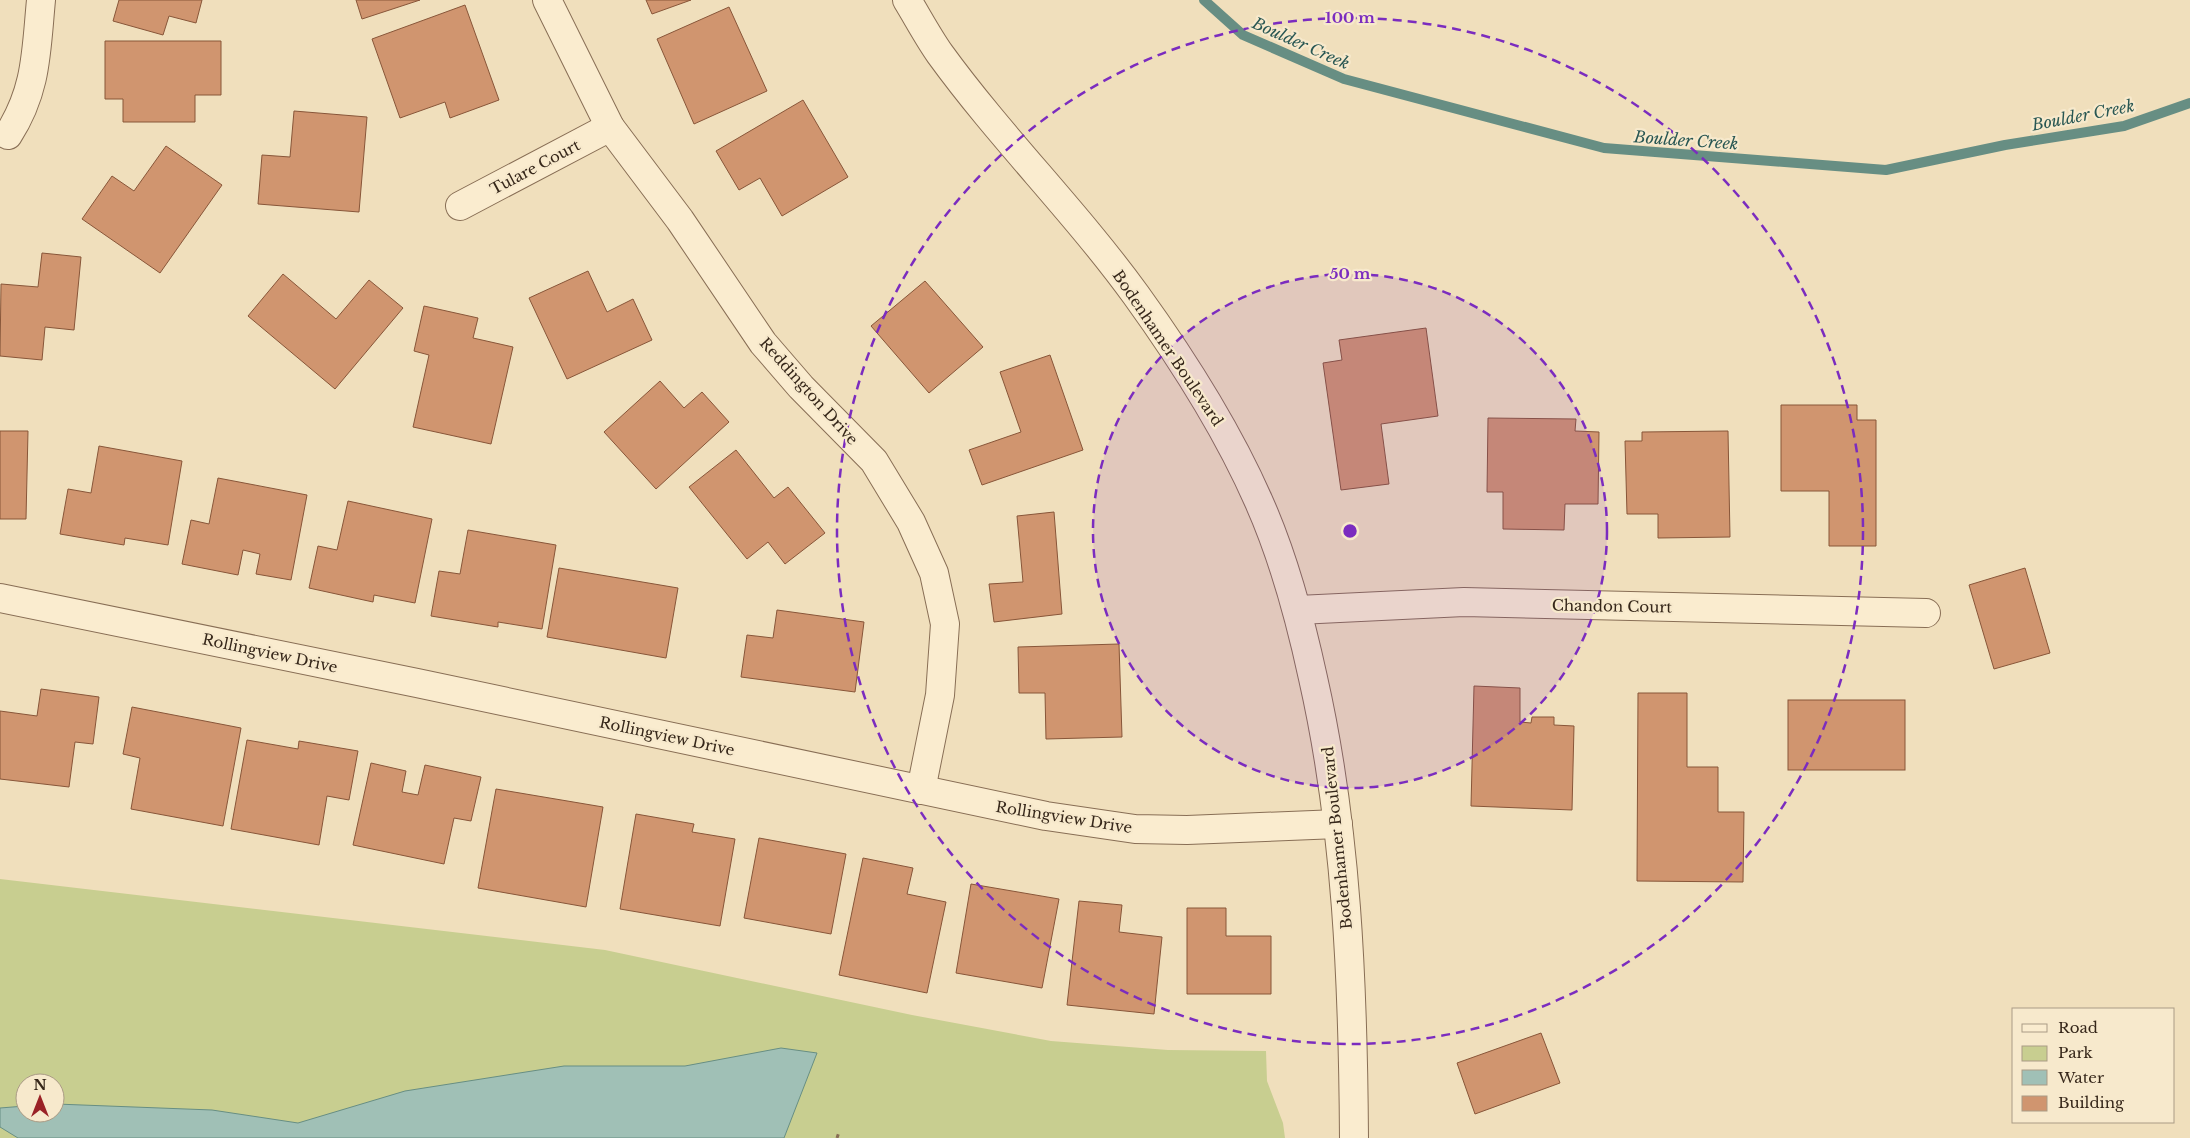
<svg xmlns="http://www.w3.org/2000/svg" width="2190" height="1138" font-family="'Libre Baskerville',serif">
  <style>
    .green { fill: #c8ce90; fill-rule: evenodd }
    .water { fill: #a0c0b6; stroke: #678e83 }
    .lines { fill: none; stroke-linecap: round; stroke-linejoin: round }
    .stream { stroke: #678e83; stroke-width: 10 }
    .building { fill: #d0956f; stroke: #885639 }
    .street-casing { stroke: #886e55; stroke-width: 30 }
    .path { stroke: #886e55; stroke-width: 3; stroke-dasharray: 4 2.5; stroke-linecap: butt }
    .street { stroke: #faeccf; stroke-width: 28 }
    .ring { fill: none; stroke: #7b2cbf; stroke-width: 2.5; stroke-dasharray: 9 6 }
    .labels { text-anchor: middle; dominant-baseline: central; stroke-width: 4.5; stroke-linejoin: round; paint-order: stroke }
    .street-label { font-size: 15px; fill: #36271a; stroke: #f7e9cc }
    .water-label { font-size: 16px; font-style: italic; fill: #295753; stroke: #f7e9cc }
    .centre { fill: #7b2cbf; stroke: #f7e9cc; stroke-width: 2.5 }
    .ring-label { font-size: 15px; text-anchor: middle; font-weight: bold; fill: #7b2cbf; stroke: #f7e9cc; stroke-width: 4.5; stroke-linejoin: round; paint-order: stroke }
  </style>
  <rect width="100%" height="100%" fill="#f0dfbc"/>
  <path class="green" d="M0,879L605,950L912,1015L1051,1041L1168,1050L1266,1051L1267,1081L1283,1123L1285,1138H0ZM25,1083H55V1113H25Z"/>
  <polygon class="water" points="781,1048 817,1053 784,1138 18,1138 0,1127 0,1108 25,1106 25,1113 55,1113 56,1104 212,1110 298,1123 405,1091 564,1066 685,1066"/>
  <g class="lines">
    <polyline class="stream" points="1204,0 1243,35 1344,79 1604,148 1886,170 2005,145 2124,126 2190,103"/>
  </g>
  <g class="building">
    <polygon points="119,0 202,0 196,23 169,16 163,35 113,21"/>
    <polygon points="356,0 420,0 362,19"/>
    <polygon points="646,0 691,0 652,14"/>
    <polygon points="465,5 499,100 450,118 445,102 400,118 372,39"/>
    <polygon points="729,7 767,91 694,124 657,39"/>
    <polygon points="105,41 221,41 221,95 195,95 195,122 123,122 123,99 105,99"/>
    <polygon points="803,100 848,177 782,216 760,178 739,190 716,151"/>
    <polygon points="294,111 367,117 359,212 258,204 262,155 290,157"/>
    <polygon points="166,146 222,185 160,273 82,219 112,176 134,191"/>
    <polygon points="42,253 81,257 74,330 45,327 42,360 0,356 1,284 38,287"/>
    <polygon points="588,271 607,312 633,299 652,340 567,379 529,298"/>
    <polygon points="283,274 336,319 369,280 403,308 335,389 248,316"/>
    <polygon points="925,281 983,347 929,393 871,326"/>
    <polygon points="424,306 478,318 473,338 513,347 491,444 413,427 429,355 414,351"/>
    <polygon points="1426,328 1438,416 1381,424 1389,484 1341,490 1323,363 1342,360 1339,340"/>
    <polygon points="1050,355 1083,450 982,485 969,450 1021,432 1000,372"/>
    <polygon points="660,381 684,408 702,392 729,422 656,489 604,432"/>
    <polygon points="1781,405 1857,405 1857,420 1876,420 1876,546 1829,546 1829,491 1781,491"/>
    <polygon points="1488,418 1576,419 1575,431 1599,432 1598,504 1565,504 1564,530 1503,529 1503,492 1487,492"/>
    <polygon points="0,431 28,431 26,519 0,519"/>
    <polygon points="1728,431 1730,537 1658,538 1658,514 1627,514 1625,441 1642,441 1642,432"/>
    <polygon points="99,446 182,461 168,545 125,538 124,545 60,534 68,489 91,493"/>
    <polygon points="736,450 774,498 788,487 825,533 785,564 768,542 747,559 689,487"/>
    <polygon points="218,478 307,495 291,580 256,574 260,554 243,550 238,575 182,564 191,520 209,524"/>
    <polygon points="348,501 432,519 415,603 374,595 373,602 309,588 318,546 337,550"/>
    <polygon points="1054,512 1062,614 994,622 989,584 1023,582 1017,516"/>
    <polygon points="468,530 556,545 542,629 498,622 498,627 431,616 439,571 460,574"/>
    <polygon points="559,568 678,588 666,658 547,637"/>
    <polygon points="2025,568 2050,653 1994,669 1969,585"/>
    <polygon points="777,610 864,622 855,692 741,677 747,635 773,638"/>
    <polygon points="1119,644 1122,737 1046,739 1045,693 1019,693 1018,647"/>
    <polygon points="1474,686 1520,688 1520,722 1531,723 1532,717 1554,717 1554,725 1574,726 1572,810 1471,806"/>
    <polygon points="41,689 99,697 93,744 75,742 69,787 0,779 0,711 37,716"/>
    <polygon points="1638,693 1687,693 1687,767 1718,767 1718,812 1744,812 1743,882 1637,881"/>
    <rect x="1788" y="700" width="117" height="70"/>
    <polygon points="132,707 241,728 223,826 131,809 140,758 123,754"/>
    <polygon points="247,740 298,749 299,741 358,751 349,800 327,796 319,845 231,829"/>
    <polygon points="371,763 406,771 402,792 418,795 425,765 481,777 471,821 454,818 444,864 353,845"/>
    <polygon points="496,789 603,807 586,907 478,888"/>
    <polygon points="636,814 694,824 692,832 735,839 720,926 620,909"/>
    <polygon points="759,838 846,854 831,934 744,918"/>
    <polygon points="863,858 913,868 907,894 946,902 927,993 839,975"/>
    <polygon points="971,884 1059,899 1042,988 956,973"/>
    <polygon points="1079,901 1122,905 1119,932 1162,937 1154,1014 1067,1005"/>
    <polygon points="1187,908 1226,908 1226,936 1271,936 1271,994 1187,994"/>
    <polygon points="1541,1033 1560,1083 1475,1114 1457,1063"/>
  </g>
  <g class="lines">
    <defs>
      <g id="street">
        <polyline points="547,0 610,127 680,220 763,343 801,387 874,461 911,522 934,573 945,624 940,695 921,790"/>
        <path d="M907,0C918,18 928,37 940,54C1001,138 1075,211 1136,295C1183,360 1227,429 1259,502C1284,558 1300,618 1313,678C1347,828 1353,984 1354,1138"/>
        <path d="M8,135C37,90 36,52 41,0"/>
        <polyline points="460,206 610,127"/>
        <polyline points="0,598 417,683 1046,816 1135,829 1187,830 1338,824"/>
        <polyline points="1298,610 1464,602 1926,613"/>
      </g>
    </defs>
    <use href="#street" class="street-casing"/>
    <polyline class="path" points="837,1138 839,1132"/>
    <use href="#street" class="street"/>
  </g>
  <circle cx="1350" cy="531" r="257" fill="#7b2cbf" fill-opacity=".12"/>
  <g class="ring">
    <circle cx="1350" cy="531" r="257"/>
    <circle cx="1350" cy="531" r="513"/>
  </g>
  <g class="labels">
    <g class="street-label">
      <text transform="translate(535 167) rotate(-28)">Tulare Court</text>
      <text transform="translate(1168 348) rotate(56)">Bodenhamer Boulevard</text>
      <text transform="translate(809 391) rotate(48)">Reddington Drive</text>
      <text transform="translate(1612 606) rotate(1)">Chandon Court</text>
      <text transform="translate(270 653) rotate(12)">Rollingview Drive</text>
      <text transform="translate(667 736) rotate(12)">Rollingview Drive</text>
      <text transform="translate(1064 817) rotate(9)">Rollingview Drive</text>
      <text transform="translate(1337 838) rotate(-96)">Bodenhamer Boulevard</text>
    </g>
    <g class="water-label">
      <text transform="translate(1301 43) rotate(24)">Boulder Creek</text>
      <text transform="translate(2083 115) rotate(-11)">Boulder Creek</text>
      <text transform="translate(1686 140) rotate(4)">Boulder Creek</text>
    </g>
  </g>
  <circle cx="1350" cy="531" r="8" class="centre"/>
  <g class="ring-label">
    <text x="1350" y="23">100 m</text>
    <text x="1350" y="279">50 m</text>
  </g>
  <rect x="2012" y="1008" width="162" height="115" fill="#f7e9cc" stroke="#aa9b85"/>
  <rect x="2022" y="1024" width="25" height="8" fill="#faeccf" stroke="#aa9b85"/>
  <text x="2058" y="1033" font-size="15" fill="#36271a">Road</text>
  <rect x="2022" y="1046" width="25" height="15" fill="#c8ce90" stroke="#aa9b85"/>
  <text x="2058" y="1058" font-size="15" fill="#36271a">Park</text>
  <rect x="2022" y="1070" width="25" height="15" fill="#a0c0b6" stroke="#aa9b85"/>
  <text x="2058" y="1083" font-size="15" fill="#36271a">Water</text>
  <rect x="2022" y="1096" width="25" height="15" fill="#d0956f" stroke="#aa9b85"/>
  <text x="2058" y="1108" font-size="15" fill="#36271a">Building</text>
  <g transform="translate(40 1098)"><circle r="24" fill="#f7e9cc" stroke="#aa9b85"/>
  <path d="M0-4L9 19L0 12L-9 19Z" fill="#9a2226"/>
  <text y="-8" font-size="14" font-weight="bold" text-anchor="middle" fill="#36271a">N</text>
  </g>
</svg>
